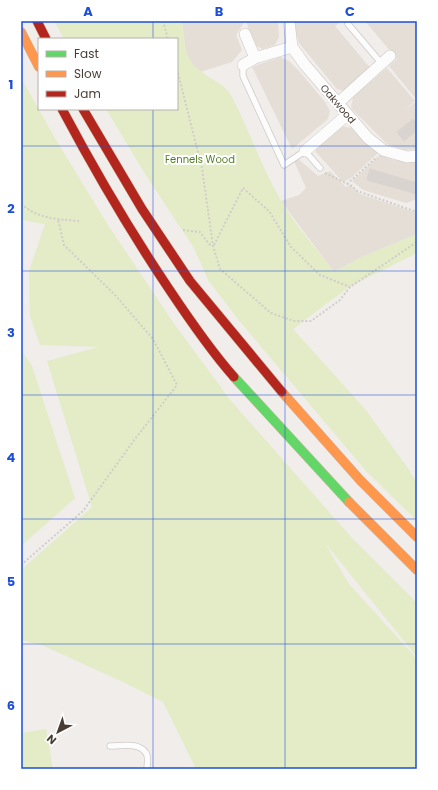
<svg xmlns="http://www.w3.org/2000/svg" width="438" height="790" font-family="Poppins,sans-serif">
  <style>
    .residential { fill: #e5ded6 }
    .green { fill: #e3ecc7 }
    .building { fill: #d9d4d0; stroke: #d9d4cf }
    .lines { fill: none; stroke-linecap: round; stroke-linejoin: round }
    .lane-casing { stroke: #cdc9c6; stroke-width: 7 }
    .street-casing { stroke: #cdc9c6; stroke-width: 12 }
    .fast-casing { stroke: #cbb5a2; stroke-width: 10 }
    .slow-casing { stroke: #cbb5a2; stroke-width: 10 }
    .jam-casing { stroke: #cbb5a2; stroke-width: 10 }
    .path { stroke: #d1cdca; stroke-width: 2; stroke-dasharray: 2 2; stroke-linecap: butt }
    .lane { stroke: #fdfcfc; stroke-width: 5.5 }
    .street { stroke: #fdfcfc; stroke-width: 11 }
    .fast { stroke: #63d668; stroke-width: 9 }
    .slow { stroke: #ff974d; stroke-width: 9 }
    .jam { stroke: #b3261e; stroke-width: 9 }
    .grid { fill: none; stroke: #1d4ed8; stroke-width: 1; stroke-opacity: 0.55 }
    .labels { text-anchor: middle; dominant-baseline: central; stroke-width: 4; stroke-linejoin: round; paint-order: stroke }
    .street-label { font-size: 10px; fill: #483d35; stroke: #fff }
    .park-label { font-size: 10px; fill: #547e23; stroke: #fff }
    .neatline { fill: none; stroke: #1d4ed8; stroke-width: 1.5 }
    .grid-label { font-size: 13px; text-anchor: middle; font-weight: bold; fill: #1d4ed8 }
  </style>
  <rect width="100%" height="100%" fill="#f0edea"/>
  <g class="residential">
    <polygon points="182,21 245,21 236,35 242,50 232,62 200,72 194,67 186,54"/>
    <polygon points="246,21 278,21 279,37 275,45 263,49 254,45"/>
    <polygon points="294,21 342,21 335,26 371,69 345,91 337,89 299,43 296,34"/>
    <polygon points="365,21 417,21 416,99 389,66 397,59"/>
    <polygon points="280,57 289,61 300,72 325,102 330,111 328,119 292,149 252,67"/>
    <polygon points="387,68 415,101 404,110 417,101 417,149 405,150 387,144 351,108 353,97"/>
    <polygon points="339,126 351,128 378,153 351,178 343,182 316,152 316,145"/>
    <polygon points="380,155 394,160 417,161 417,199 406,203 363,190 352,181"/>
    <polygon points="297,158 318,176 330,171 346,187 350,185 360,194 417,213 417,234 362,257 334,272 281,201 299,195 306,188 294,161"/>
  </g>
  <g class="green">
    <path d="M54,21H182C186,52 183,61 212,79C219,83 228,89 232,97C249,130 261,166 280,199C293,223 318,250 334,272L362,257L417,234V253L349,287L293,329L365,409L407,467L417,483V521L366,471L237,318L208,280L194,248L147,177L106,109H177V39H64Z"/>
    <polygon points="21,78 56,140 108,225 175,325 231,401 353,539 417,603 417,657 325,543 349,584 417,659 417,769 196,769 163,702 123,682 44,646 21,640 21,570 92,507 47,361 98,347 40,345 30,316 29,271 45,224 21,220"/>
    <polygon points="21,350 32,366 75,498 21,546"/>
    <polygon points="46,729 53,769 21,769 21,733"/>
  </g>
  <g class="building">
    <polygon points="413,119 417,123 417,130 404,141 397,132"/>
    <polygon points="370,169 417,183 417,194 367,180"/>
  </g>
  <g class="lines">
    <defs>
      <g id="lane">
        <polyline points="348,24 382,64"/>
        <polyline points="243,65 243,76 284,165 305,151 320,168"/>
        <path d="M110,746C121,746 139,742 146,753C149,757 147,764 147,769"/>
      </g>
      <g id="street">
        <polyline points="289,21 292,47 305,65 368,138 383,150 407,157 417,156"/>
        <polyline points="245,34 255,58"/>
        <polyline points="243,65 255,58 292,47"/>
        <polyline points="338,103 390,56"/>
        <polyline points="305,151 347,115"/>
      </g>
      <polyline id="fast" points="234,377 349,502"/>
      <g id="slow">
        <polyline points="21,32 39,67"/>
        <polyline points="282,392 360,480 417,537"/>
        <polyline points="349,502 417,570"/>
      </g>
      <g id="jam">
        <polyline points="37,21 46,39"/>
        <path d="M62,109C95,171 130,231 169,289C189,319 210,350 234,377"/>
        <polyline points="83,109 142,209 190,281 282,392"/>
      </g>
    </defs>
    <use href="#lane" class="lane-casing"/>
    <use href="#street" class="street-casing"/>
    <use href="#fast" class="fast-casing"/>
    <use href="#slow" class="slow-casing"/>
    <use href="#jam" class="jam-casing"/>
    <g class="path">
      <polyline points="163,21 168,39"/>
      <polyline points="177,69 202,168 213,246 220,269 271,313 294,321 311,321 340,300 350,287 417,242"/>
      <polyline points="325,173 352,186 357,191 417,212"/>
      <polyline points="347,184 377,157"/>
      <path d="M21,204C39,219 56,219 79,221"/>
      <polyline points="183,230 200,232 209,244 213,246"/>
      <polyline points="214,245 243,188 269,211 291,247 320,275 350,287"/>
      <polyline points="21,565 83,511 135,439 177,385 153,339 116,296 64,245 58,219"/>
    </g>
    <use href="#lane" class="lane"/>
    <use href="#street" class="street"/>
    <use href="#fast" class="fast"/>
    <use href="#slow" class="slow"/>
    <use href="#jam" class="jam"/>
  </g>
  <path class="grid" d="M153,21V39M285,21V769M153,109V769M21,146H417M21,271H417M21,395H417M21,519H417M21,644H417"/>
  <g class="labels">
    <g class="street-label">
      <text transform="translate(338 104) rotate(49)">Oakwood</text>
    </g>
    <g class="park-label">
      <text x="200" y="159">Fennels Wood</text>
    </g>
  </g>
  <rect width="438" height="790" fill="none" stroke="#ffffff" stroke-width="44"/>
  <rect x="38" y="38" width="140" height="72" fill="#ffffff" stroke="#b6b1ae"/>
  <rect x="46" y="51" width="20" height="6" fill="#63d668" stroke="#b6b1ae"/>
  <text x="74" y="58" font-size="12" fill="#483d35">Fast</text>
  <rect x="46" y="71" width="20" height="6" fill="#ff974d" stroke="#b6b1ae"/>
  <text x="74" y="78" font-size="12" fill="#483d35">Slow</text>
  <rect x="46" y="91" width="20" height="6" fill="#b3261e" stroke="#b6b1ae"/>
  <text x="74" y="98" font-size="12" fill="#483d35">Jam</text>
  <g transform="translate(58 732) rotate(221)" stroke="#ffffff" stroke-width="3" paint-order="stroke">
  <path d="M0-3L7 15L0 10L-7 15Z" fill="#483d35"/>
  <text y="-6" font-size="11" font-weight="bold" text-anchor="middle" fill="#483d35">N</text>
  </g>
  <rect x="22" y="22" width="394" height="746" class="neatline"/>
  <g class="grid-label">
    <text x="88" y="16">A</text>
    <text x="219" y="16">B</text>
    <text x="350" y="16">C</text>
    <text x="11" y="89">1</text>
    <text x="11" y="213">2</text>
    <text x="11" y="337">3</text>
    <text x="11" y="462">4</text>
    <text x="11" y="586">5</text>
    <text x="11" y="710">6</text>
  </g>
</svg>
